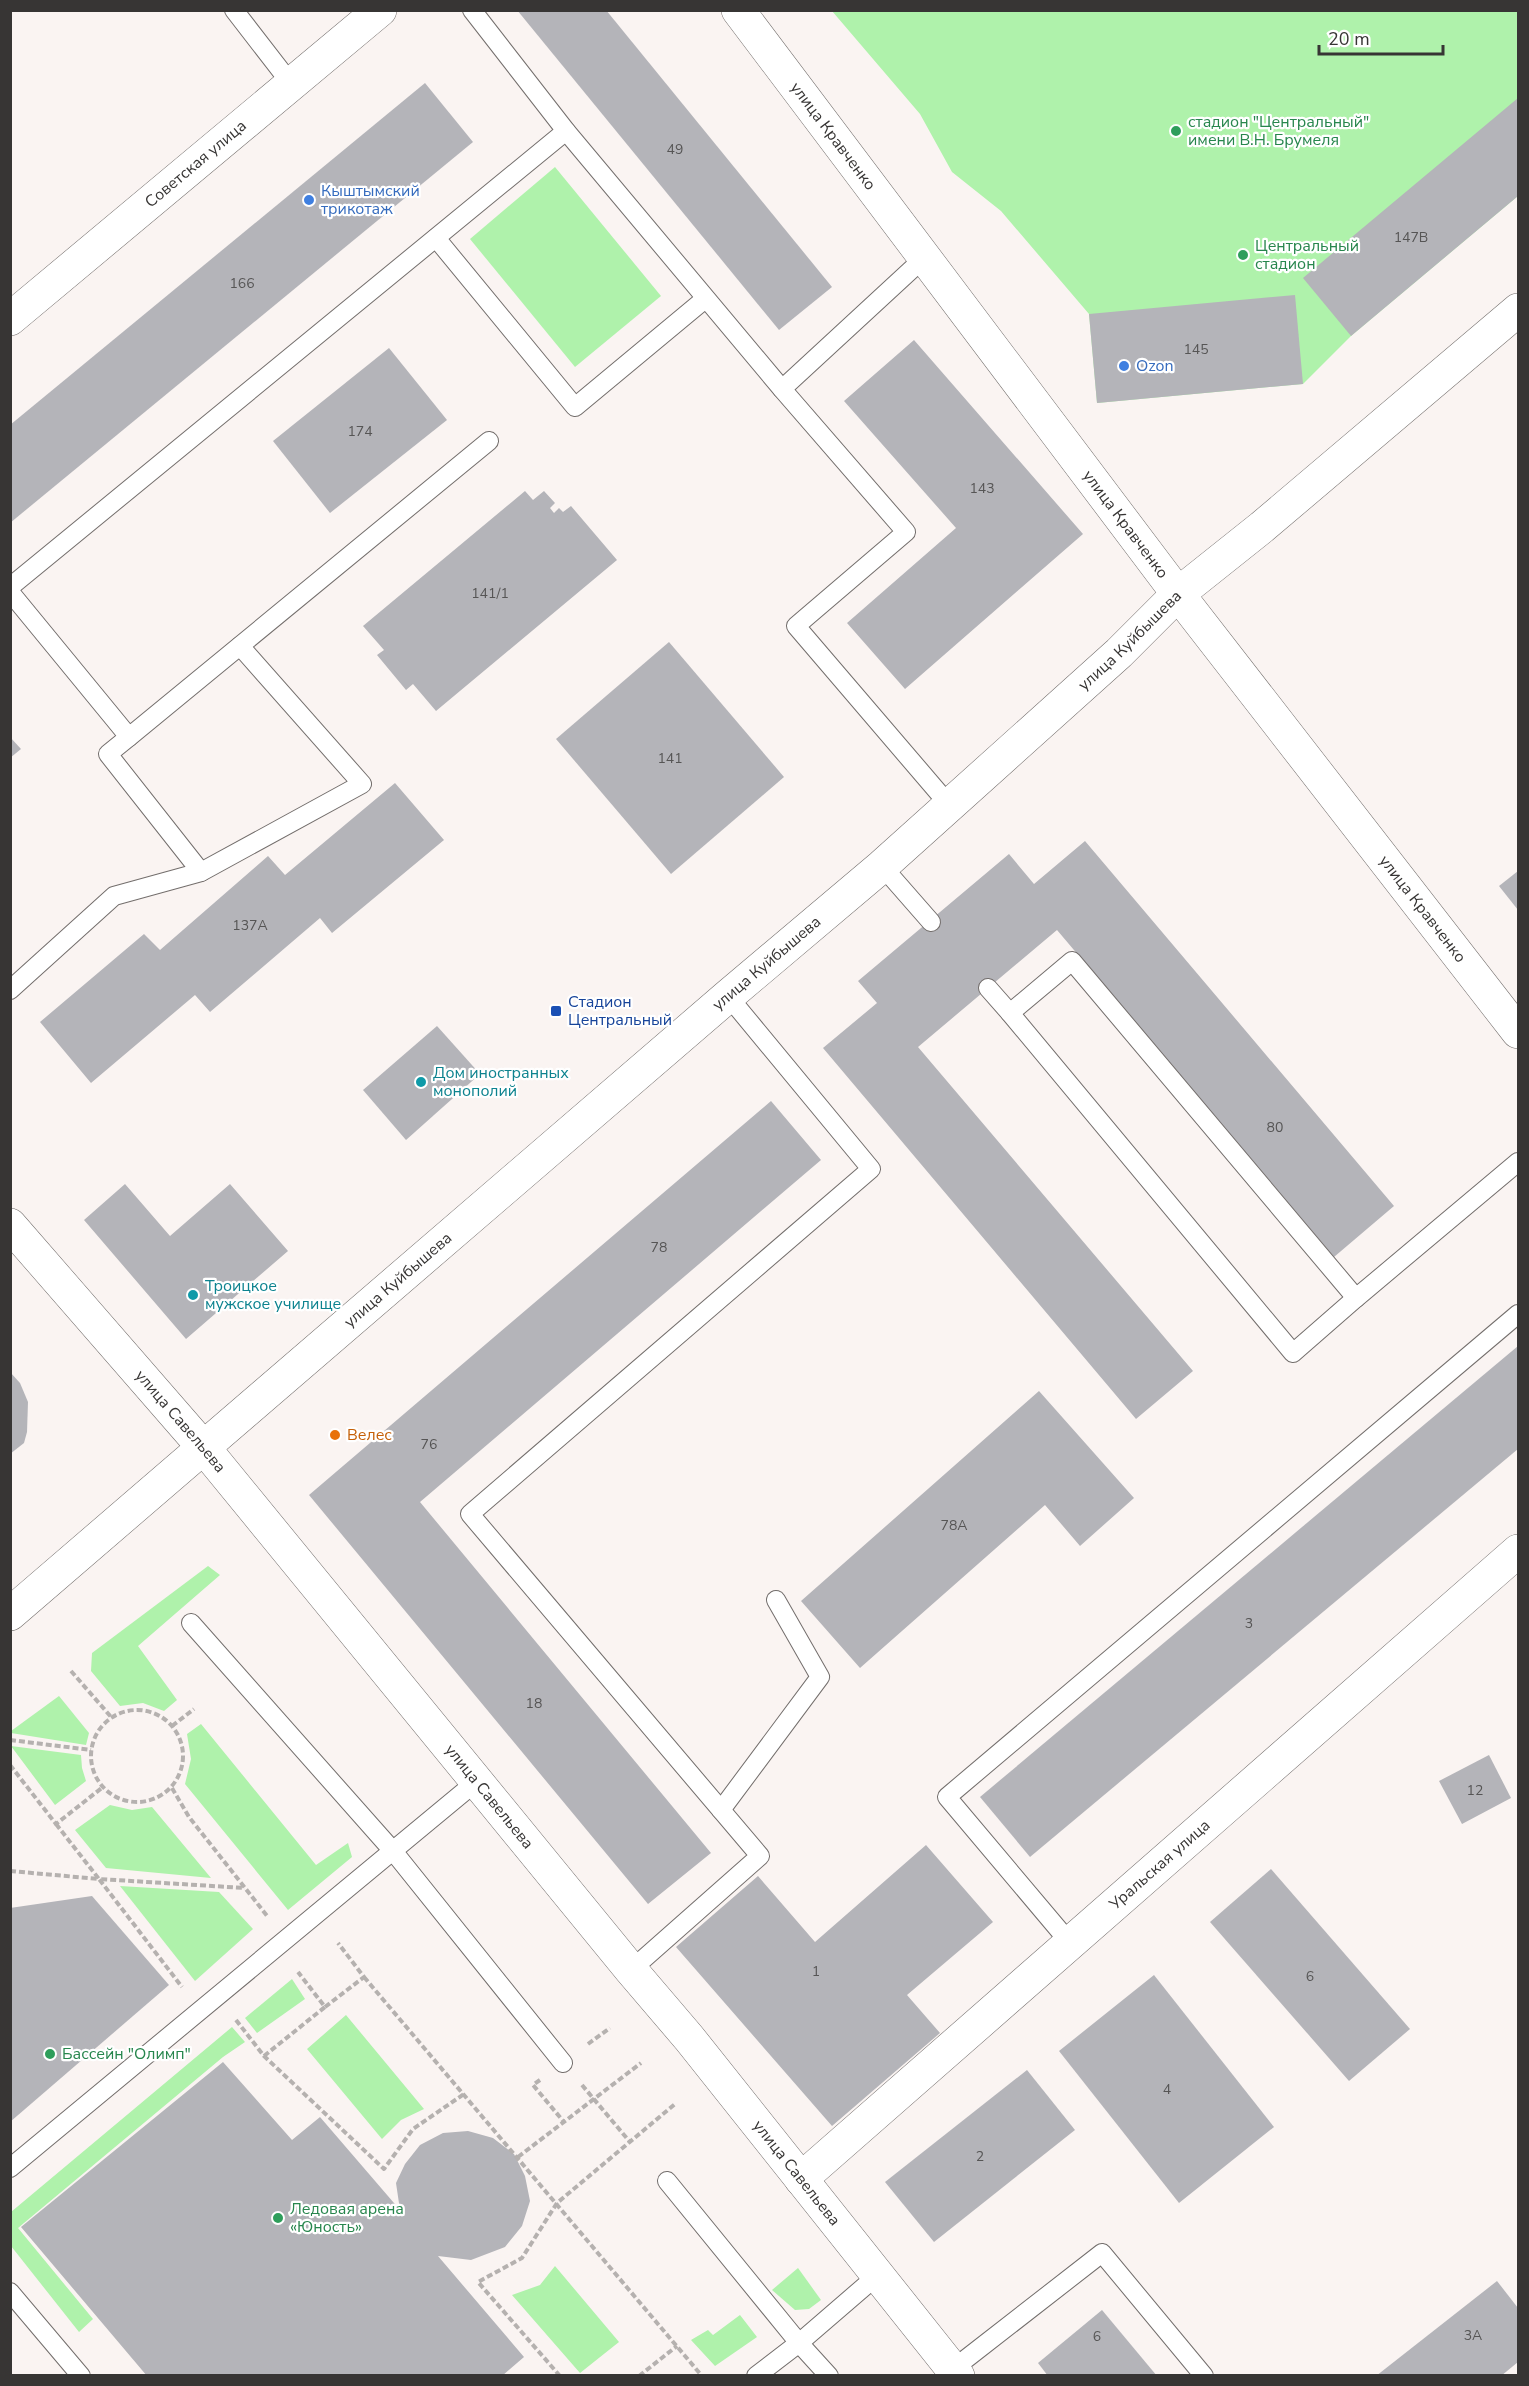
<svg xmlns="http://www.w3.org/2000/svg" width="1529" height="2386" font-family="'Nunito Sans',sans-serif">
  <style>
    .green { fill: #aff2ab }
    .building { fill: #b4b4b9 }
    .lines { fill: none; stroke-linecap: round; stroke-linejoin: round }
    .lane-casing { stroke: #736e6c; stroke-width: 20 }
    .street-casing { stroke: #736e6c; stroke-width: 34 }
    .secondary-casing { stroke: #736e6c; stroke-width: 34 }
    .path { stroke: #b5b1af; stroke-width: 4; stroke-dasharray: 6 3; stroke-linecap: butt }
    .lane { stroke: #fff; stroke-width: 18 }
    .street { stroke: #fff; stroke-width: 33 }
    .secondary { stroke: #fff; stroke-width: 33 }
    .leisure-dot { fill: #2e9e5b; stroke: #fff; stroke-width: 2 }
    .shop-dot { fill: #3f7fe0; stroke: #fff; stroke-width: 2 }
    .transit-dot { fill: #1a4fb4; stroke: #fff; stroke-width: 2 }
    .culture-dot { fill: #0f9aa8; stroke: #fff; stroke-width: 2 }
    .food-dot { fill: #e8710a; stroke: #fff; stroke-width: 2 }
    .labels { text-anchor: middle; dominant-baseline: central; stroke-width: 4.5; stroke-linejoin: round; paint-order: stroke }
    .number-label { font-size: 14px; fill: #565555 }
    .leisure-label { font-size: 16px; fill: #27864d; stroke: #fff; text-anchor: start }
    .street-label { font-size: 16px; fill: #373534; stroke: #fff }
    .shop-label { font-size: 16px; fill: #366cbe; stroke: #fff; text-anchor: start }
    .transit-label { font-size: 16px; fill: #164399; stroke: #fff; text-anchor: start }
    .culture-label { font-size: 16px; fill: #0d838f; stroke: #fff; text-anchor: start }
    .food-label { font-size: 16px; fill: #c56008; stroke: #fff; text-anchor: start }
  </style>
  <rect width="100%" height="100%" fill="#faf4f2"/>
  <g class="green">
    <polygon points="832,11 1518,11 1518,196 1351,336 1303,384 1097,403 1089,314 1001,211 952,172 920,114"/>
    <polygon points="555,167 661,296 575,367 470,239"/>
    <polygon points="208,1566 220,1575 138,1646 177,1700 164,1711 143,1703 120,1706 91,1671 92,1653"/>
    <polygon points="59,1696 89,1733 86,1745 11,1733 11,1731"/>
    <polygon points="201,1724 316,1865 348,1843 352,1857 288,1910 185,1784 191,1759 187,1734"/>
    <polygon points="11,1746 81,1755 82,1768 86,1781 55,1805"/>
    <polygon points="110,1805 132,1810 152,1807 211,1878 106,1868 75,1830"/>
    <polygon points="120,1886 219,1892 253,1929 195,1981"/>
    <polygon points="292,1979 305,1999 257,2033 245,2018"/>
    <polygon points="346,2015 424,2109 401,2120 382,2139 307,2049"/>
    <polygon points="232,2027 245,2042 223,2057 18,2228 93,2319 79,2332 11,2246 11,2212"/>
    <polygon points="555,2266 619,2342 580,2373 512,2295 540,2285"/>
    <polygon points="798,2268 821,2300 809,2309 795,2310 772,2290"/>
    <polygon points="740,2315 757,2337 715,2366 691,2340 708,2330 713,2335"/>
  </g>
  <g class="building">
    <polygon points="517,10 606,10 832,287 779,330"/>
    <polygon points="425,83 473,142 10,523 10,425"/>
    <polygon points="1518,98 1518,196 1351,336 1303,278"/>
    <polygon points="1295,295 1303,384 1097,403 1089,314"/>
    <polygon points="914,340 1083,534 905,689 847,623 956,528 844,401"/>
    <polygon points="389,348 447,420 330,513 273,441"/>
    <polygon points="525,491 533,500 544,491 555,503 550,508 554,513 559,508 563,512 571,506 617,560 436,711 413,684 406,690 377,655 384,650 363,626"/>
    <polygon points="669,642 784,777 671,874 556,739"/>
    <polygon points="10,737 21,749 10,758"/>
    <polygon points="395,783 444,840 332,933 320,918 210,1012 195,995 91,1083 40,1022 144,934 160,950 268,856 285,875"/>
    <polygon points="1085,841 1394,1206 1334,1257 1057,930 918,1047 1193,1371 1136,1419 823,1048 877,1003 858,981 1009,854 1034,884"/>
    <polygon points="1518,871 1518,910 1499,886"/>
    <polygon points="437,1026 480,1074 406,1140 363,1090"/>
    <polygon points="771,1101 821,1160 420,1502 711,1853 648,1904 309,1495"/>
    <polygon points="125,1184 170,1236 230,1184 288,1251 186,1339 84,1220"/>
    <polygon points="1518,1346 1518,1449 1030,1857 980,1797"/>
    <polygon points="10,1372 20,1383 28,1402 27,1432 24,1443 10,1454"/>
    <polygon points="1039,1391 1134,1498 1080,1546 1045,1505 860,1668 801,1601"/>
    <polygon points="1489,1755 1511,1798 1462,1824 1439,1781"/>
    <polygon points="926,1845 993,1922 907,1995 940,2033 832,2126 676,1947 758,1876 815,1942"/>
    <polygon points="1271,1869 1410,2029 1349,2081 1210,1922"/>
    <polygon points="92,1896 169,1985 10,2122 10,1908"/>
    <polygon points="1154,1975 1274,2127 1179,2203 1059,2051"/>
    <polygon points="223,2062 292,2140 320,2117 400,2210 396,2183 405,2164 420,2145 443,2133 468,2131 493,2138 514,2154 525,2176 530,2201 522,2226 505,2247 471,2260 438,2256 524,2357 502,2376 147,2376 21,2227"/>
    <polygon points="1027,2070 1075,2130 934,2242 885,2182"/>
    <polygon points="1497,2281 1518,2308 1518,2362 1501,2376 1376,2376"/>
    <polygon points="1102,2310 1157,2376 1048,2376 1038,2363"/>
  </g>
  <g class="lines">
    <defs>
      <g id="lane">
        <polyline points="234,10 292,85"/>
        <polyline points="472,10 566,131 782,389"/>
        <polyline points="436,238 575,407 705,299"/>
        <polyline points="924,258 782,389 906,532 796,626 950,806"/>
        <polyline points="10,587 566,131"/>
        <polyline points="10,592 129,737 489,441"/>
        <polyline points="129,737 108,754 201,872"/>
        <polyline points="882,866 931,922"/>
        <polyline points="988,988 1010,1013 1072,961 1356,1298 1518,1162"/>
        <polyline points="10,990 114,896 201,872 362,784 240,646"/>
        <polyline points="1010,1013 1293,1353 1356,1298"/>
        <polyline points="191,1623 393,1851 563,2063"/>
        <polyline points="721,1810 820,1677 776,1600"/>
        <polyline points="1070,1943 947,1797 1518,1314"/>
        <polyline points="631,1970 760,1856 470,1514 871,1169 728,996"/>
        <polyline points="10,2168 477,1781"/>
        <polyline points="667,2181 799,2343 829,2376"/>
        <polyline points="10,2292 81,2376"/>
        <polyline points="953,2369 1102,2253 1204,2376"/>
        <polyline points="756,2376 799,2343 879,2274"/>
      </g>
      <g id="street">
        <path id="s1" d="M738,10L1178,594L1518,1032"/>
        <path id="s2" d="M801,2179L1518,1551"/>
      </g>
      <g id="secondary">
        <path id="s3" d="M10,319L380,10"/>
        <path id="s4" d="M10,1225L204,1448L631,1970L689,2038L958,2376"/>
        <path id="s5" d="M10,1614L728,996L882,866L1119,653L1178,594L1262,527L1518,310"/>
      </g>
    </defs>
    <use href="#lane" class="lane-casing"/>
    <use href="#street" class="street-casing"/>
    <use href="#secondary" class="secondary-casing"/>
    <g class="path">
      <polyline points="71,1671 112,1718"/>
      <circle cx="137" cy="1756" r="46"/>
      <polyline points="172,1726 194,1709"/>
      <polyline points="10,1740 91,1750"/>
      <polyline points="10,1765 56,1824 103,1787"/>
      <polyline points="172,1788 189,1817 268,1917"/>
      <polyline points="56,1824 99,1879 245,1888"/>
      <polyline points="10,1871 99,1879 182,1987"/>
      <polyline points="364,1977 702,2376"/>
      <polyline points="325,2007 364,1977 338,1943"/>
      <polyline points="236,2020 264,2056 384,2169 413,2129 464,2094"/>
      <polyline points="588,2044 610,2028"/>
      <polyline points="264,2056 325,2007 298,1972"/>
      <polyline points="540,2080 533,2085 564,2122"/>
      <polyline points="582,2085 630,2142"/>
      <polyline points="518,2157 641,2063"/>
      <polyline points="560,2376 478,2282 522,2258 557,2203 675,2104"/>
      <polyline points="639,2376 677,2346"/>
    </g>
    <use href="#lane" class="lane"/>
    <use href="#street" class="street"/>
    <use href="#secondary" class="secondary"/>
  </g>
  <g class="leisure-dot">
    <circle cx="1176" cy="131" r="6"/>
    <circle cx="1243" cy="255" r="6"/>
    <circle cx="50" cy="2054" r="6"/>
    <circle cx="278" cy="2218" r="6"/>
  </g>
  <g class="shop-dot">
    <circle cx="309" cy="200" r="6"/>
    <circle cx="1124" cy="366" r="6"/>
  </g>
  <rect class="transit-dot" x="550" y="1005" width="12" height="12" rx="3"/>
  <g class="culture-dot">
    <circle cx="421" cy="1082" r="6"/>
    <circle cx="193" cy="1295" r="6"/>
  </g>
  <circle class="food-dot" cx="335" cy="1435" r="6"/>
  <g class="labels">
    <g class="number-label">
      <text x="675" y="149">49</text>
      <text x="1411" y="237">147В</text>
      <text x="242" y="283">166</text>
      <text x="1196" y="349">145</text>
      <text x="360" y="431">174</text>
      <text x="982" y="488">143</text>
      <text x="490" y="593">141/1</text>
      <text x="670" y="758">141</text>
      <text x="250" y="925">137А</text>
      <text x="1275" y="1127">80</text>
      <text x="659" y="1247">78</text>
      <text x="429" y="1444">76</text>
      <text x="954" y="1525">78А</text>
      <text x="1249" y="1623">3</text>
      <text x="534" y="1703">18</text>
      <text x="1475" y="1790">12</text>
      <text x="816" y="1971">1</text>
      <text x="1310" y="1976">6</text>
      <text x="1167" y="2089">4</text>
      <text x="980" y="2156">2</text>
      <text x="1473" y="2335">3А</text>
      <text x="1097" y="2336">6</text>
    </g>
    <g class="leisure-label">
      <text x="1188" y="122">стадион "Центральный"<tspan x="1188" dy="18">имени В.Н. Брумеля</tspan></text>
      <text x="1255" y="246">Центральный<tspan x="1255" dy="18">стадион</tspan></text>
      <text x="62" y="2054">Бассейн "Олимп"</text>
      <text x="290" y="2209">Ледовая арена<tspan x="290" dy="18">«Юность»</tspan></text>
    </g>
    <g class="street-label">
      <text stroke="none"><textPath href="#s1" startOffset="158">улица Кравченко</textPath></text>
      <text stroke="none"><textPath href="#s3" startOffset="242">Советская улица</textPath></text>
      <text stroke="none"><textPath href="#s1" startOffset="644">улица Кравченко</textPath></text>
      <text stroke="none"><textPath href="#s5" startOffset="1484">улица Куйбышева</textPath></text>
      <text stroke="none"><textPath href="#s1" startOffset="1130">улица Кравченко</textPath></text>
      <text stroke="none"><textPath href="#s5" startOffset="998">улица Куйбышева</textPath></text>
      <text stroke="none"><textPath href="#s5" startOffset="512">улица Куйбышева</textPath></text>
      <text stroke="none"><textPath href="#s4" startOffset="260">улица Савельева</textPath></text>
      <text stroke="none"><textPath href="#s4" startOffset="746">улица Савельева</textPath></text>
      <text stroke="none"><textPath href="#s2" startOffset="477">Уральская улица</textPath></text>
      <text stroke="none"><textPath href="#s4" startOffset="1232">улица Савельева</textPath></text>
    </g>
    <g class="shop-label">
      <text x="321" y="191">Кыштымский<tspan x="321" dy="18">трикотаж</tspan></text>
      <text x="1136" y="366">Ozon</text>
    </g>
    <g class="transit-label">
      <text x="568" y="1002">Стадион<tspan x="568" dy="18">Центральный</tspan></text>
    </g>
    <g class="culture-label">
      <text x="433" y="1073">Дом иностранных<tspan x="433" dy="18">монополий</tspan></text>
      <text x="205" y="1286">Троицкое<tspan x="205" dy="18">мужское училище</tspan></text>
    </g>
    <g class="food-label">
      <text x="347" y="1435">Велес</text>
    </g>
  </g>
  <rect width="1529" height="2386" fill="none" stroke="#373534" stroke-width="24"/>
  <path d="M1319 45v9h124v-9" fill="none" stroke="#373534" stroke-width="3"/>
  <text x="1328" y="45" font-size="18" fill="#373534" stroke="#ffffff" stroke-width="4.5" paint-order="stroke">20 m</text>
</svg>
